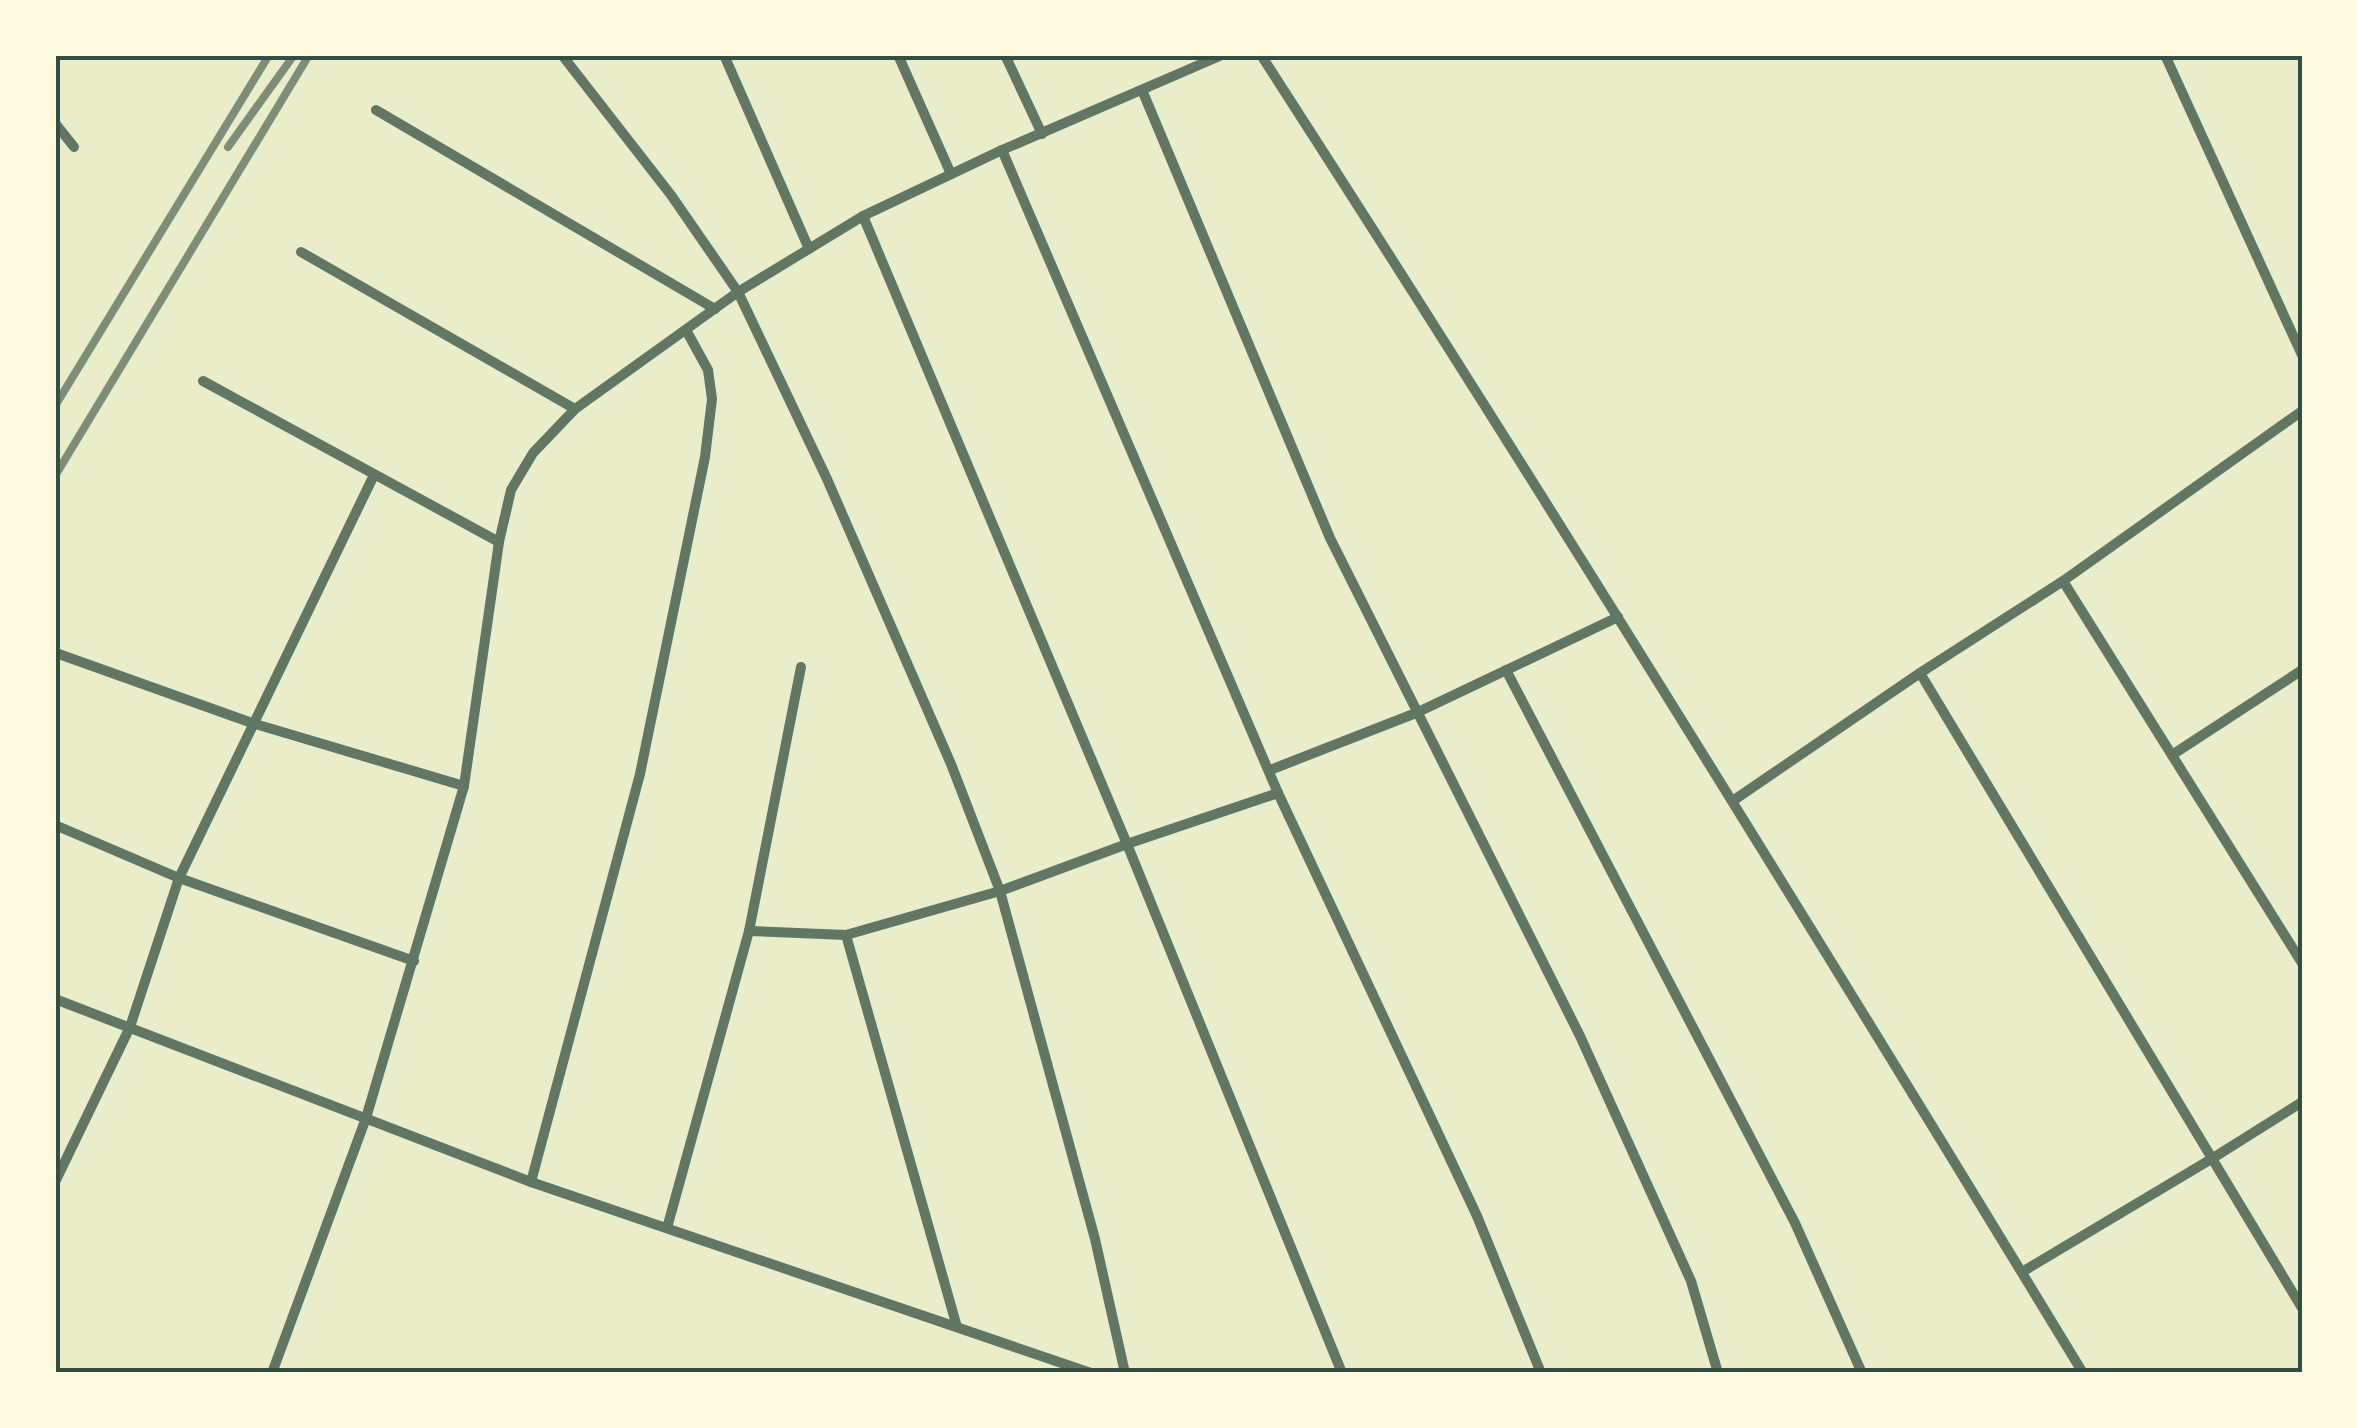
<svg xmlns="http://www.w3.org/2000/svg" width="2357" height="1428" font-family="'PT Sans',sans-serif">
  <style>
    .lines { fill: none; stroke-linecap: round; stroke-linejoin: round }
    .minor { stroke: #617663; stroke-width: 10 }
    .rail { stroke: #7c8e77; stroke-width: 8 }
    .neatline { fill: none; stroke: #344e41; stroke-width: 4 }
  </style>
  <rect width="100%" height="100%" fill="#e9edc9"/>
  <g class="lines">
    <g class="minor">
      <polyline points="562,55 671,195 738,292 827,479 951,764 1000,891 1095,1239 1125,1373"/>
      <polyline points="724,55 809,249"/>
      <polyline points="898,55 951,174"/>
      <polyline points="1005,55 1042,134"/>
      <path d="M1261,55C1542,490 1814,931 2083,1373"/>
      <polyline points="2165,55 2302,355"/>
      <polyline points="1142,90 1330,538 1580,1036 1691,1281 1718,1373"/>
      <polyline points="376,110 715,309"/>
      <polyline points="55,123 74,147"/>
      <polyline points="1002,150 1278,793 1477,1216 1541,1373"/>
      <polyline points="863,216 1127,844 1342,1373"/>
      <polyline points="301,252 575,409"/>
      <polyline points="203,381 499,542"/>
      <polyline points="2063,581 2302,963"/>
      <polyline points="56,653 252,723 464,786"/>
      <polyline points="1506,670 1795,1223 1862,1373"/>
      <polyline points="1920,673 2302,1308"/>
      <polyline points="2172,755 2302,670"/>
      <polyline points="1270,770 1416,713 1618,617"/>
      <polyline points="1734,800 1920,673 2063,581 2302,411"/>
      <polyline points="55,825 179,878 414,961"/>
      <polyline points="749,931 846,935 1000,891 1127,844 1278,793"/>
      <polyline points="846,935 957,1327"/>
      <polyline points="55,999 531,1182 1091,1373"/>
      <polyline points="55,1182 130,1027 179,878 374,475"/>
      <polyline points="531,1182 640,774 705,457 712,399 708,370 686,330"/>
      <polyline points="667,1228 749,931 801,667"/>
      <polyline points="2022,1272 2213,1158 2302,1102"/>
      <polyline points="272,1373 366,1118 464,786 499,542 511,490 533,453 575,409 738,292 863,216 1002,150 1222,55"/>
    </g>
    <g class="rail">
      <polyline points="228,147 294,55"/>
      <polyline points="55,406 269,55"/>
      <polyline points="55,476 309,55"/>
    </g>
  </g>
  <rect width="2357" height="1428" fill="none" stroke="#fefae0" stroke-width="115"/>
  <rect x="58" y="58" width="2242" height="1312" class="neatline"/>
</svg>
